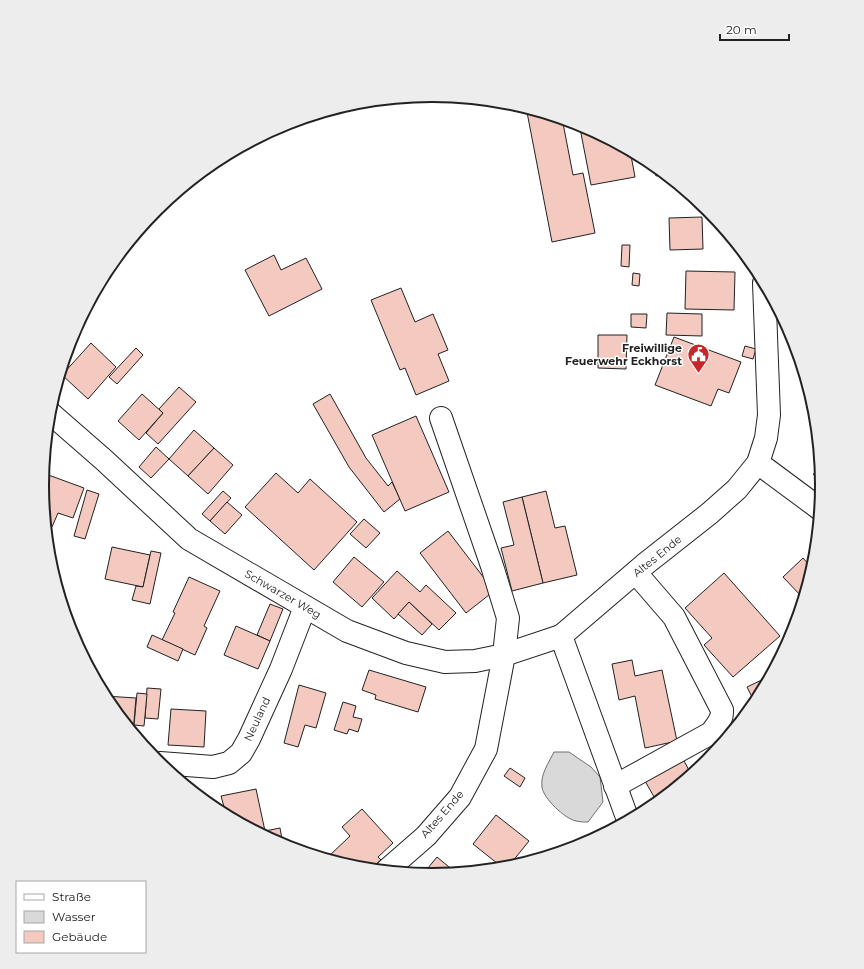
<svg xmlns="http://www.w3.org/2000/svg" width="864" height="969" font-family="Montserrat,sans-serif">
  <style>
    .water { fill: #d9d9d9; stroke: #6f6f6f }
    .building { fill: #f3c9c0; stroke: #222 }
    .lines { fill: none; stroke-linecap: round; stroke-linejoin: round }
    .minor-casing { stroke: #222; stroke-width: 24 }
    .minor { stroke: #fff; stroke-width: 22 }
    .labels { text-anchor: middle; dominant-baseline: central; stroke-width: 3; stroke-linejoin: round; paint-order: stroke }
    .poi-label { font-size: 11px; font-weight: bold; fill: #222; stroke: #fff; text-anchor: end }
    .street-label { font-size: 11px; fill: #222; stroke: #fff }
    .rim { fill: none; stroke: #222; stroke-width: 2 }
  </style>
  <rect width="100%" height="100%" fill="#fff"/>
  <path class="water" d="M554,752H569L591,767L600,777L603,802L588,822C585,822 580,822 576,821C565,819 543,798 542,787C540,775 549,762 554,752Z"/>
  <g class="building">
    <polygon points="526,107 562,118 573,175 583,173 595,233 552,242"/>
    <polygon points="579,123 630,150 635,177 591,185"/>
    <polygon points="653,164 666,174 656,176"/>
    <polygon points="702,217 703,249 670,250 669,218"/>
    <polygon points="622,245 630,245 629,267 621,266"/>
    <polygon points="274,255 281,270 306,258 322,289 269,316 245,270"/>
    <polygon points="686,271 735,272 734,310 685,309"/>
    <polygon points="633,273 640,274 639,286 632,285"/>
    <polygon points="401,288 415,322 433,314 448,350 438,354 449,381 416,395 405,368 400,370 371,300"/>
    <polygon points="667,313 702,314 702,336 666,335"/>
    <polygon points="631,314 647,314 646,328 631,327"/>
    <polygon points="79,321 81,323 73,332"/>
    <polygon points="598,335 627,335 626,369 598,368"/>
    <polygon points="674,337 741,362 729,393 718,389 711,406 655,385"/>
    <polygon points="91,343 116,367 88,399 62,375"/>
    <polygon points="745,346 756,349 753,359 742,356"/>
    <polygon points="136,348 143,355 117,384 109,377"/>
    <polygon points="179,387 196,402 158,444 146,433 163,413 159,409"/>
    <polygon points="142,394 163,413 139,440 118,421"/>
    <polygon points="330,394 366,458 388,486 392,482 400,499 384,512 349,467 313,404"/>
    <polygon points="416,416 449,492 405,511 372,435"/>
    <polygon points="194,430 214,448 188,476 169,459"/>
    <polygon points="156,447 169,459 151,478 139,467"/>
    <polygon points="214,448 233,465 208,494 188,476"/>
    <polygon points="43,473 84,488 73,518 58,513 52,527 46,524 42,484"/>
    <polygon points="276,473 298,493 310,479 357,522 314,570 245,507"/>
    <polygon points="813,474 821,474 822,481"/>
    <polygon points="87,490 99,494 85,539 74,536"/>
    <polygon points="223,491 231,498 210,521 202,514"/>
    <polygon points="546,491 555,528 565,526 577,575 543,583 522,497"/>
    <polygon points="522,497 543,583 512,591 501,548 514,545 503,502"/>
    <polygon points="227,502 242,515 225,534 210,521"/>
    <polygon points="364,519 380,533 366,548 350,534"/>
    <polygon points="448,531 494,591 466,613 420,553"/>
    <polygon points="112,547 150,555 143,587 105,579"/>
    <polygon points="151,551 161,553 150,604 132,600 136,586 143,587"/>
    <polygon points="354,557 384,582 362,607 333,582"/>
    <polygon points="803,558 812,568 803,598 783,577"/>
    <polygon points="397,571 420,592 426,585 456,613 439,630 409,602 394,619 372,598"/>
    <polygon points="724,573 780,636 733,677 704,645 712,638 685,608"/>
    <polygon points="189,577 220,591 204,626 207,628 195,655 162,640 175,613 173,612"/>
    <polygon points="409,602 432,624 422,635 398,614"/>
    <polygon points="270,604 283,609 270,641 257,635"/>
    <polygon points="236,626 270,641 258,669 224,655"/>
    <polygon points="152,635 183,649 178,661 147,647"/>
    <polygon points="632,660 635,676 662,670 677,741 645,748 635,696 619,700 612,664"/>
    <polygon points="369,670 426,687 418,712 375,699 376,695 362,690"/>
    <polygon points="770,676 756,701 755,703 747,687"/>
    <polygon points="299,685 326,693 316,728 305,725 298,747 284,743"/>
    <polygon points="147,688 161,689 158,719 145,718"/>
    <polygon points="137,693 147,694 144,726 134,725"/>
    <polygon points="105,696 136,698 133,733 108,701"/>
    <polygon points="343,702 356,706 353,717 362,719 358,732 349,729 347,734 334,730"/>
    <polygon points="171,709 206,711 204,747 168,745"/>
    <polygon points="683,759 691,774 657,802 645,781"/>
    <polygon points="510,768 525,778 520,787 504,776"/>
    <polygon points="256,789 265,831 259,832 226,814 221,796"/>
    <polygon points="362,809 393,843 378,857 381,860 371,868 356,867 327,858 350,836 342,827"/>
    <polygon points="496,815 529,841 508,867 503,868 473,844"/>
    <polygon points="280,828 283,845 259,832 265,831"/>
    <polygon points="437,857 455,872 432,874 423,874"/>
  </g>
  <g class="lines">
    <defs>
      <g id="minor">
        <polyline points="49,412 104,460 189,539 347,631 406,653 445,662 475,661 504,655 561,636"/>
        <polyline points="758,463 820,509"/>
        <polyline points="160,763 213,767 229,763 241,753 249,739 281,669 305,607"/>
        <path d="M615,786L711,733C717,725 723,719 722,710L674,617L636,573"/>
        <polyline points="628,820 561,636 644,565 710,513 737,489 758,463 766,438 769,415 764,283"/>
        <polyline points="387,870 426,836 460,797 486,749 504,655 508,618 492,566 441,418"/>
      </g>
    </defs>
    <use href="#minor" class="minor-casing"/>
    <use href="#minor" class="minor"/>
  </g>
  <defs>
    <symbol id="civic-pin" viewBox="-11 -11 22 30"><path d="M0 17L-7.5 6A9.5 9.5 0 1 1 7.5 6Z" fill="#c62828" stroke="#fff"/><path d="M-.6-6.5H3V-4.5H.6V-3L4-1V1h2V6H-6V1h2V-1L-.6-3ZM-1.2 2.5V6h2.4V2.5Z" fill="#fff"/></symbol>
  </defs>
  <g fill-rule="evenodd">
    <use href="#civic-pin" x="686" y="342" width="25" height="34"/>
  </g>
  <g class="labels">
    <g class="poi-label">
      <text x="682" y="348">Freiwillige<tspan x="682" dy="13">Feuerwehr Eckhorst</tspan></text>
    </g>
    <g class="street-label">
      <text transform="translate(657 556) rotate(-39)">Altes Ende</text>
      <text transform="translate(283 594) rotate(30)">Schwarzer Weg</text>
      <text transform="translate(257 719) rotate(-65)">Neuland</text>
      <text transform="translate(442 814) rotate(-49)">Altes Ende</text>
    </g>
  </g>
  <path d="M0 0H864V969H0ZM49 485a383 383 0 1 1 766 0a383 383 0 1 1-766 0Z" fill="#ededed" fill-rule="evenodd"/>
  <path class="rim" d="M49 485a383 383 0 1 1 766 0a383 383 0 1 1-766 0Z"/>
  <rect x="16" y="881" width="130" height="72" fill="#ffffff" stroke="#a7a7a7"/>
  <rect x="24" y="894" width="20" height="6" fill="#ffffff" stroke="#a7a7a7"/>
  <text x="52" y="901" font-size="12" fill="#222222">Straße</text>
  <rect x="24" y="911" width="20" height="12" fill="#d9d9d9" stroke="#a7a7a7"/>
  <text x="52" y="921" font-size="12" fill="#222222">Wasser</text>
  <rect x="24" y="931" width="20" height="12" fill="#f3c9c0" stroke="#a7a7a7"/>
  <text x="52" y="941" font-size="12" fill="#222222">Gebäude</text>
  <path d="M720 34v6h69v-6" fill="none" stroke="#222222" stroke-width="2"/>
  <text x="726" y="34" font-size="12" fill="#222222" stroke="#ffffff" stroke-width="3" paint-order="stroke">20 m</text>
</svg>
